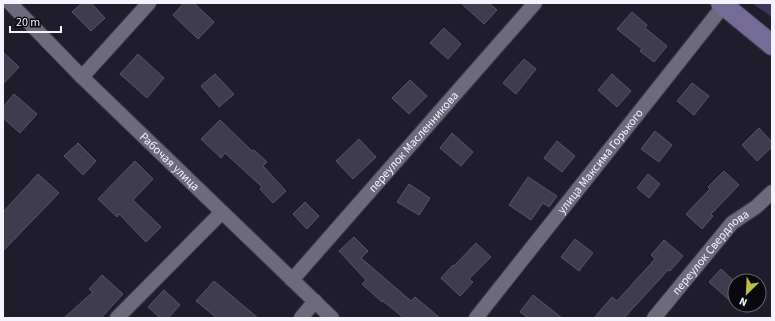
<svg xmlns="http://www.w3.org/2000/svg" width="775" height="321" font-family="'Source Sans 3',sans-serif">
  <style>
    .green { fill: #3e3661 }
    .building { fill: #3e3c4d; stroke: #575567 }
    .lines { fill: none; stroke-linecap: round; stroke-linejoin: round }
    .street-casing { stroke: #3d3b47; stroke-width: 16 }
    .secondary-casing { stroke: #3d3b47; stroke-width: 22 }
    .street { stroke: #6d6a7d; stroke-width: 14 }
    .secondary { stroke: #746c97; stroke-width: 20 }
    .labels { text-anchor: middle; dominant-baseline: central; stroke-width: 3; stroke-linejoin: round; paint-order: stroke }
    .street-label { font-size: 12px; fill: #f4f3fe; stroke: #09080f }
  </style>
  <rect width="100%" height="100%" fill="#1f1d2c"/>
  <polygon class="green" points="752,3 772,3 772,19 769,15"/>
  <g class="building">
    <polygon points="82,3 91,3 105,18 91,31 72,12"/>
    <polygon points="184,3 194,3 214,22 198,39 173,15"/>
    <polygon points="461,3 489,3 497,10 484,24"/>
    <polygon points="632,12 647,25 645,28 667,46 654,62 640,51 642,49 617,29"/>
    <polygon points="444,28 461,44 448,59 430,43"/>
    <polygon points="3,52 19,67 3,84"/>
    <polygon points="138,54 164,78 147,98 120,74"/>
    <polygon points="524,59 536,69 516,94 503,83"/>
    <polygon points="215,74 234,94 219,107 201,86"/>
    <polygon points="612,74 631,91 617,107 598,90"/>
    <polygon points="410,80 427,96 409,114 392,98"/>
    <polygon points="692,83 709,96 694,115 677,101"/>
    <polygon points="14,94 37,114 20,133 3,118 3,107"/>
    <polygon points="220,120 252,151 254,150 267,162 263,166 286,191 273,203 260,189 262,187 225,153 221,158 201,139"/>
    <polygon points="759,128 772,142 772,147 757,161 742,145"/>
    <polygon points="655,131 672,145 659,162 641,149"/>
    <polygon points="452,133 473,152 461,166 440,148"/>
    <polygon points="359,139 376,157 353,179 336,161"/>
    <polygon points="557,141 575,156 562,172 544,158"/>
    <polygon points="78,143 96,161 83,175 64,156"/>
    <polygon points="135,161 153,179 133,200 161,227 146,242 119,214 117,217 98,199"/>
    <polygon points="724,171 739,185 711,214 713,216 702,229 686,214 710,189 708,187"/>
    <polygon points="38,174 59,193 3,251 3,212"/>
    <polygon points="648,174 660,184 649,198 637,188"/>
    <polygon points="528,177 557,196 549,207 543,203 531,220 509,205"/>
    <polygon points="409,184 430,198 419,215 397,202"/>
    <polygon points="305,202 319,216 307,229 293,214"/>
    <polygon points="354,237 368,251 361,258 411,301 415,297 440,318 404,318 383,301 382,302 362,284 366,280 339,251"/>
    <polygon points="575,239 593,253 579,271 561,257"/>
    <polygon points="664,240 683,256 670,271 668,270 624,318 594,318 612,297 617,301 655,259 651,255"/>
    <polygon points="476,243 491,257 469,279 473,282 460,296 441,278 453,265 454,266"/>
    <polygon points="721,269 735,282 735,305 709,282"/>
    <polygon points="102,275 123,294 101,318 64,318 93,292 89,289"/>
    <polygon points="214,281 258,318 217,318 196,301"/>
    <polygon points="164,290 180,305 168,318 160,318 148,307"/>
    <polygon points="533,295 562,318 528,318 520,312"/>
  </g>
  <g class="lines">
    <defs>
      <g id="street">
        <path id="s1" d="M10,3L82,77L332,318"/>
        <polyline points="82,77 149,3"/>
        <path id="s2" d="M292,280L535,3"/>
        <polyline points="117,318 222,212"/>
        <polyline points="301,318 315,301"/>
        <path id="s3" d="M476,318L724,5"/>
        <path id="s4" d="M654,318L732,223L756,207L772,192"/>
      </g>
      <polyline id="secondary" points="721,3 772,45"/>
    </defs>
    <use href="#street" class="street-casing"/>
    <use href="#secondary" class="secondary-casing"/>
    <use href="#street" class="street"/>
    <use href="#secondary" class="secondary"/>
  </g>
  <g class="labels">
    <g class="street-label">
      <text stroke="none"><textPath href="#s2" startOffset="184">переулок Масленникова</textPath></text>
      <text stroke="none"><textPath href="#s3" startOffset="200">улица Максима Горького</textPath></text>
      <text stroke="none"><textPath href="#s1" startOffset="225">Рабочая улица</textPath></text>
      <text stroke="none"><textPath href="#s4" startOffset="87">переулок Свердлова</textPath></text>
    </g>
  </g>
  <rect width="775" height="321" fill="none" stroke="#f4f3fe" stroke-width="8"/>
  <g transform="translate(747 293) rotate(204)"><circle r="19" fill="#09080f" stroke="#67666f"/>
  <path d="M0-3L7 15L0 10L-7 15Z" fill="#bbc044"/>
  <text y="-6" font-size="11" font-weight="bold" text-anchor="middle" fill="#f4f3fe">N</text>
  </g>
  <path d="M10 26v6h51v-6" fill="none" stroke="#f4f3fe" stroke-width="2"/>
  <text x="16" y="26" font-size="12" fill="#f4f3fe" stroke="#09080f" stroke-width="3" paint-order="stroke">20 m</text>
</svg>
